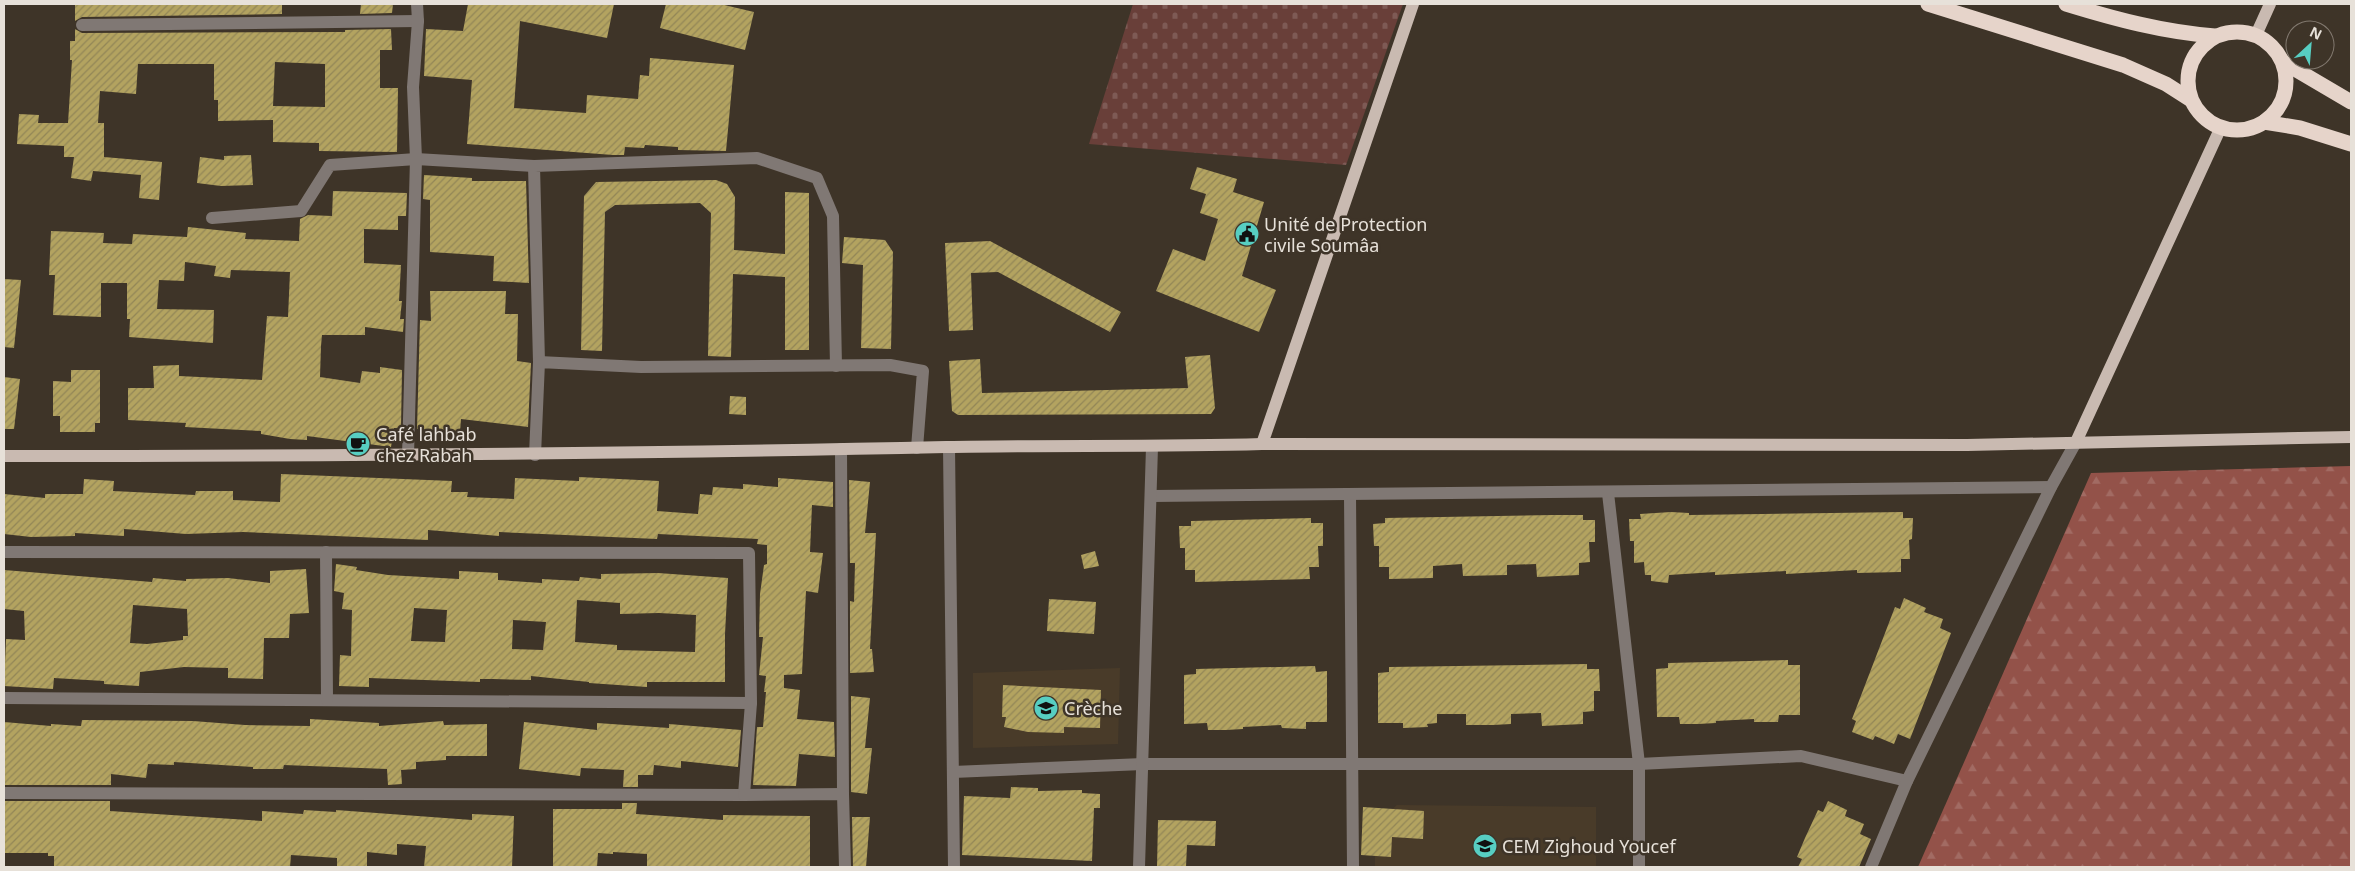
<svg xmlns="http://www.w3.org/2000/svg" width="2355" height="871" font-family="'Noto Sans',sans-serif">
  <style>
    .built { fill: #493b29 }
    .forest { fill: url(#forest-firs) }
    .cemetery { fill: url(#cemetery-stones) }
    .building { fill: url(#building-hatch); fill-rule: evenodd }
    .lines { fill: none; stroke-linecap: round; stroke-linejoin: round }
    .minor { stroke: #807874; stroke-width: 12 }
    .major { stroke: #c9bab1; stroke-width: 12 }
    .highway { stroke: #e6d4ca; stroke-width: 15 }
    .labels { text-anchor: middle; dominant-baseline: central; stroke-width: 5; stroke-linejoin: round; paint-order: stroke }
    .poi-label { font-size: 18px; fill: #e7e1d9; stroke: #3e3428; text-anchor: start }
  </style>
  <defs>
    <pattern id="forest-firs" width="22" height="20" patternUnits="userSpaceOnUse" patternTransform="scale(1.25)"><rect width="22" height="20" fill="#935249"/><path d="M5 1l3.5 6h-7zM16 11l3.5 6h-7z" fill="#a26b63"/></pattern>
    <pattern id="cemetery-stones" width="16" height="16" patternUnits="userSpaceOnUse" patternTransform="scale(1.25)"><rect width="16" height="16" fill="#693f39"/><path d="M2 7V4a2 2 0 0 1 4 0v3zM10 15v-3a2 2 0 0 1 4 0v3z" fill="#7e5a55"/></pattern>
    <pattern id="building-hatch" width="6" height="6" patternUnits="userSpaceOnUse" patternTransform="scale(1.25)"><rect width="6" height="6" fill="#b3a360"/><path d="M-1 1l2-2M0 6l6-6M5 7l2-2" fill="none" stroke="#928657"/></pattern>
  </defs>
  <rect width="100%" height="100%" fill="#3e3428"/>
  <g class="built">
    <polygon points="1120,668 1118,744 973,748 973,673"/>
    <polygon points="1397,805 1596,807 1596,867 1375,867 1375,824"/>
  </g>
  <polygon class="forest" points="2351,466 2351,867 1918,867 2091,473"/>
  <polygon class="cemetery" points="1133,4 1403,4 1346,165 1089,144"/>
  <g class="building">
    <polygon points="75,4 282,4 282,14 82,17 75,21"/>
    <polygon points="361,4 393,4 392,13 360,14"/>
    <polygon points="468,4 614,4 607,38 520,21 514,108 586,113 587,95 638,99 640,75 649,76 650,58 734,65 726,151 678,150 678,147 645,145 644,148 625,147 624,155 613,155 467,144 472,80 424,76 426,29 463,31"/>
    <polygon points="666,4 720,4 754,12 745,50 660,28"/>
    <path d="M75,29L82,33L345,32V30L391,29L392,50H380V88H398L397,152L319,151V143L273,142V120L218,121V100H214V64H138L136,94L100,91L98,123H104V157L162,162L159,200L139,198L141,175L93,171L91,181L71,178L74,157H64V146L17,144L19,114L39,115L38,123H68L72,60H70V41H75ZM275,62L325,64V107L273,106Z"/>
    <polygon points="251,155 253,185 221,186 197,183 200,157 224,160 224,156"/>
    <polygon points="1197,167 1237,179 1233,192 1264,202 1242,276 1276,290 1259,332 1156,291 1173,249 1205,261 1218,219 1200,213 1206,194 1190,189"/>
    <polygon points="424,175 472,178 472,181 526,181 529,283 493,281 494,256 430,252 430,200 423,199"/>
    <polygon points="716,180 727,184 735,197 734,250 785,254 785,192 809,193 809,350 785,350 785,277 733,274 731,357 708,356 711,213 700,203 615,205 605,212 602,351 581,350 584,196 596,182"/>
    <polygon points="333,191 407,193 406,216 398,216 398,230 364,229 364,263 401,265 399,301 402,301 400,319 404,319 403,332 365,327 365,335 322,335 321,346 320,377 360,383 362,371 380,373 380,367 402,370 401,428 394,428 391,447 307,436 307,440 290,439 261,434 261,431 185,427 186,423 128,420 128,388 154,388 153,366 179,365 179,376 262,380 267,316 288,317 290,272 231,270 230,278 214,276 216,266 185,262 184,281 159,280 157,309 214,310 213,343 129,337 130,319 127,319 127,283 101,283 101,317 53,315 55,275 49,275 51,231 104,233 103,243 132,244 133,234 187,237 188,227 246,233 245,239 299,241 300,219 308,215 332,216"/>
    <polygon points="844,237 885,240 893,252 891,349 861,348 863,265 842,263"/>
    <polygon points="990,241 1121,312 1110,332 998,272 971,273 973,330 949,331 945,243"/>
    <polygon points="4,279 21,280 14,348 4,347"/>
    <polygon points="430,291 506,291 505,314 518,314 517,361 531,363 528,427 461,419 460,432 417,429 420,320 431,321"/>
    <polygon points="1210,355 1215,408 1211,414 958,415 952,411 949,361 980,359 982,393 1188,388 1185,357"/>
    <polygon points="71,370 100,370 100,423 95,423 95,432 60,432 60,416 53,416 53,381 71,382"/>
    <polygon points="4,377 20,379 14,429 4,429"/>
    <polygon points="730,396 746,397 746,415 729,414"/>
    <polygon points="281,474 452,481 451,492 468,492 467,497 514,499 515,478 579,481 579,477 659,481 657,511 698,514 700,494 712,495 713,487 743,489 743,484 778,487 778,478 833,482 833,507 812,505 810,552 823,553 818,593 806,591 802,674 784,675 784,688 800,690 797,719 834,722 835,757 799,754 796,786 753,785 757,727 763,727 766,692 764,692 766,676 759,675 763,637 759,637 760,594 764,565 767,564 767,545 757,544 758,539 658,534 657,539 499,532 499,536 428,530 428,540 243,532 186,534 124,529 124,536 75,533 75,536 31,537 4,534 4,494 45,498 45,494 83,494 84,479 114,481 113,491 195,495 196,491 233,491 233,500 280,502"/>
    <polygon points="849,480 870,482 865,533 876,533 870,649 872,649 874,672 850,673 850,601 854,602 855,563 850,563"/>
    <polygon points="1671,512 1689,513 1689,515 1903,512 1903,518 1913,518 1912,539 1909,540 1910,559 1901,559 1901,572 1857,573 1857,570 1786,574 1786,571 1715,575 1715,572 1669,575 1668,583 1651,581 1651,575 1645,575 1644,562 1634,563 1634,541 1630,541 1629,519 1641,519 1640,514"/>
    <polygon points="1553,515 1583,515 1583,520 1595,520 1595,542 1589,542 1590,562 1579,563 1579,575 1537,577 1536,564 1507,565 1507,575 1463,576 1462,564 1433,566 1433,578 1389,579 1389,567 1379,567 1379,546 1374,546 1373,524 1385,523 1385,518"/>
    <polygon points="1311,518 1311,523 1323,523 1323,546 1318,546 1319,567 1309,567 1310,579 1195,582 1195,570 1185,570 1185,548 1180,548 1179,526 1191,526 1191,521"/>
    <polygon points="1095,551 1099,566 1084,569 1081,555"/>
    <path d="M336,564L357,567L356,570L388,575L459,579V571L498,573V580L542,583V579L579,581L580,577L601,579V574L658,573L728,578L725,634V682H647V687L589,683V682L531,676V680L493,679H480V682L369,678V687L339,686L340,655L351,656L352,610L342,609L344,593L334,591ZM577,600L620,603V614L659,613L696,615L695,652L617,650V645L575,642ZM414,608L447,610L445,642L411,641ZM513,620L546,622L543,650L512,649Z"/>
    <path d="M306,569L309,613L290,614L289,638H264L263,679L228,678V668L184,667L140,672L139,686L104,684V681L54,678L53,689L4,686L6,639L25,640L24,611L4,609V570L152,582L153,578L186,581V579L228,578L270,583V571ZM133,605L187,609L188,636H183V640L147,644L130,643Z"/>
    <polygon points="1904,598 1926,608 1924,612 1943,619 1940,628 1951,633 1910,739 1898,734 1894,744 1875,736 1873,740 1852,732 1856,721 1852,719 1895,607 1900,609"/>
    <polygon points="1049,599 1096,602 1094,634 1047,631"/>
    <polygon points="1788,660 1788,665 1800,665 1800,715 1779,715 1778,722 1754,722 1754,719 1716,721 1716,723 1698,724 1680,724 1679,717 1657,717 1656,669 1668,668 1668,663"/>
    <polygon points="1587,664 1587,669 1599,669 1600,691 1594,691 1594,711 1583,712 1583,724 1542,726 1541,713 1511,714 1511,724 1493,725 1466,725 1466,714 1437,714 1437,723 1427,724 1428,727 1403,728 1403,723 1378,723 1378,673 1389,672 1389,667"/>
    <polygon points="1315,666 1316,672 1327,671 1327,722 1306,722 1306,729 1282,728 1281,725 1243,727 1243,729 1226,730 1208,730 1207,723 1184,724 1184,675 1196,674 1196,669"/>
    <polygon points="1003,685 1101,690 1100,728 1064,727 1064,733 1028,732 1004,727 1006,717 1002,717"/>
    <polygon points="851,696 870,698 865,748 872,748 867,794 851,792"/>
    <polygon points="310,719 379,723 379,726 443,721 444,725 487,724 487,756 446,756 446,760 416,762 416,769 401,770 402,784 388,785 387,769 284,765 283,769 253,769 253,767 174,762 174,765 148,764 146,778 111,774 111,785 4,785 4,722 51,726 51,724 81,726 82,720 193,721 245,725 310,726"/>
    <polygon points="524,722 597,730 597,723 669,728 669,724 741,730 738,767 681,761 681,768 654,765 653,775 638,775 638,787 623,787 624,770 581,768 580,776 519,769"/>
    <polygon points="1011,787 1038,788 1038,791 1082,790 1082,793 1100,794 1100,808 1094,808 1092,861 962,855 964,796 1010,798"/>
    <polygon points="4,801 110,801 110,811 262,821 262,811 303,814 304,810 336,812 336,810 472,820 472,814 514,816 512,867 424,867 426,846 397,844 397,855 367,852 367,867 337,867 337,858 291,855 290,867 54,867 54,856 48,856 48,853 4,853"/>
    <polygon points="1828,801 1847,810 1845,816 1864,824 1860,834 1871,839 1859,867 1798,867 1802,859 1797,857 1805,838 1818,810 1823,812"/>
    <polygon points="622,803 637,803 636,814 723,820 723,815 810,816 810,867 647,867 647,854 613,852 613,854 598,853 597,867 553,867 553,809 622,809"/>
    <polygon points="1363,807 1424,811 1423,839 1392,837 1391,857 1361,855"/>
    <polygon points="852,817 870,817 866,867 853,867"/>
    <polygon points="1158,820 1216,821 1215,846 1187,845 1186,867 1157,867"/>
  </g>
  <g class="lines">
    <g class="minor">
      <polyline points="82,25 418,21"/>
      <polyline points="212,218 301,211 330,165 416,159 534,166"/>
      <polyline points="539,362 534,166 757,158 817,178 833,216 836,366"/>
      <polyline points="949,447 954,867"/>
      <polyline points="841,449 843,794"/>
      <polyline points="535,455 539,362 641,367 890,365 923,371 917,448"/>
      <polyline points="408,456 416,159 413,87 418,21 417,4"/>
      <polyline points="1608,493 1639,764 1639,867"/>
      <polyline points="1350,495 1353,867"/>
      <polyline points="1152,496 2051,487"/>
      <polyline points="4,552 749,553 751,703 4,698"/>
      <polyline points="326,552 327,700"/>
      <polyline points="953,772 1143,764 1639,764 1801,756 1907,781"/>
      <polyline points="4,793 744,795 751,703"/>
      <polyline points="744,795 843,794 845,867"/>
      <polyline points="1139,867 1152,447"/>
      <polyline points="1871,867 1907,781 2051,487 2076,442"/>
    </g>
    <g class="major">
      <polyline points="2256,35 2270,4"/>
      <polyline points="2076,442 2221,127"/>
      <polyline points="1262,444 1413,4"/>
      <path d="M4,456C318,456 632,454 946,447C1051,445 1157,447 1262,444L1967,445L2351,437"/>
    </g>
    <g class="highway">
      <polyline points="1928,4 2123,65 2166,84 2191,100"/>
      <path d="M2066,4C2115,19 2163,32 2215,36"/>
      <circle cx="2237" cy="81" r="49"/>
      <polyline points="2283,62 2351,102"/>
      <polyline points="2264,122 2300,128 2351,144"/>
    </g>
  </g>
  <defs>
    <symbol id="civic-disc" viewBox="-11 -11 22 22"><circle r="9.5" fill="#57cec2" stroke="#3e3428"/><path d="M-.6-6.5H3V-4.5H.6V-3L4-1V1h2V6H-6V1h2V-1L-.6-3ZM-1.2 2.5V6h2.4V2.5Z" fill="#111"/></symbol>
    <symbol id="cafe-disc" viewBox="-11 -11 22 22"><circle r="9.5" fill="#57cec2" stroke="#3e3428"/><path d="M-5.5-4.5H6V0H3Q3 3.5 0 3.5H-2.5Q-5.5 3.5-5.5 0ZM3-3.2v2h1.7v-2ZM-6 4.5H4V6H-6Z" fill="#111"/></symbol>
    <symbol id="school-disc" viewBox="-11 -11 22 22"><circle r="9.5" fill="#57cec2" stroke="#3e3428"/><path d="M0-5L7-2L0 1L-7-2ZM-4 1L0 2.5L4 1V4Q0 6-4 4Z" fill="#111"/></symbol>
  </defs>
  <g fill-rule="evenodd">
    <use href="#civic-disc" x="1233" y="220" width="28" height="28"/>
    <use href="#cafe-disc" x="344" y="430" width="28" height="28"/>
    <use href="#school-disc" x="1032" y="694" width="28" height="28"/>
    <use href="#school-disc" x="1471" y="832" width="28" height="28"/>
  </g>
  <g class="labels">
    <g class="poi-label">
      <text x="1264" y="224">Unité de Protection<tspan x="1264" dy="21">civile Soumâa</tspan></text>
      <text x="376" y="434">Café lahbab<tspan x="376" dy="21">chez Rabah</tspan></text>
      <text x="1064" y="708">Crèche</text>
      <text x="1502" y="846">CEM Zighoud Youcef</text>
    </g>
  </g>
  <rect width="2355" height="871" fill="none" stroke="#e7e1d9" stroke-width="10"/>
  <g transform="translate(2310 45) rotate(26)"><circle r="24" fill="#3e3428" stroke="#82796f"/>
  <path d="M0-4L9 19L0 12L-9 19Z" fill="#57cec2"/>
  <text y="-8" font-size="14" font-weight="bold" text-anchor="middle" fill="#e7e1d9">N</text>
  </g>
</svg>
